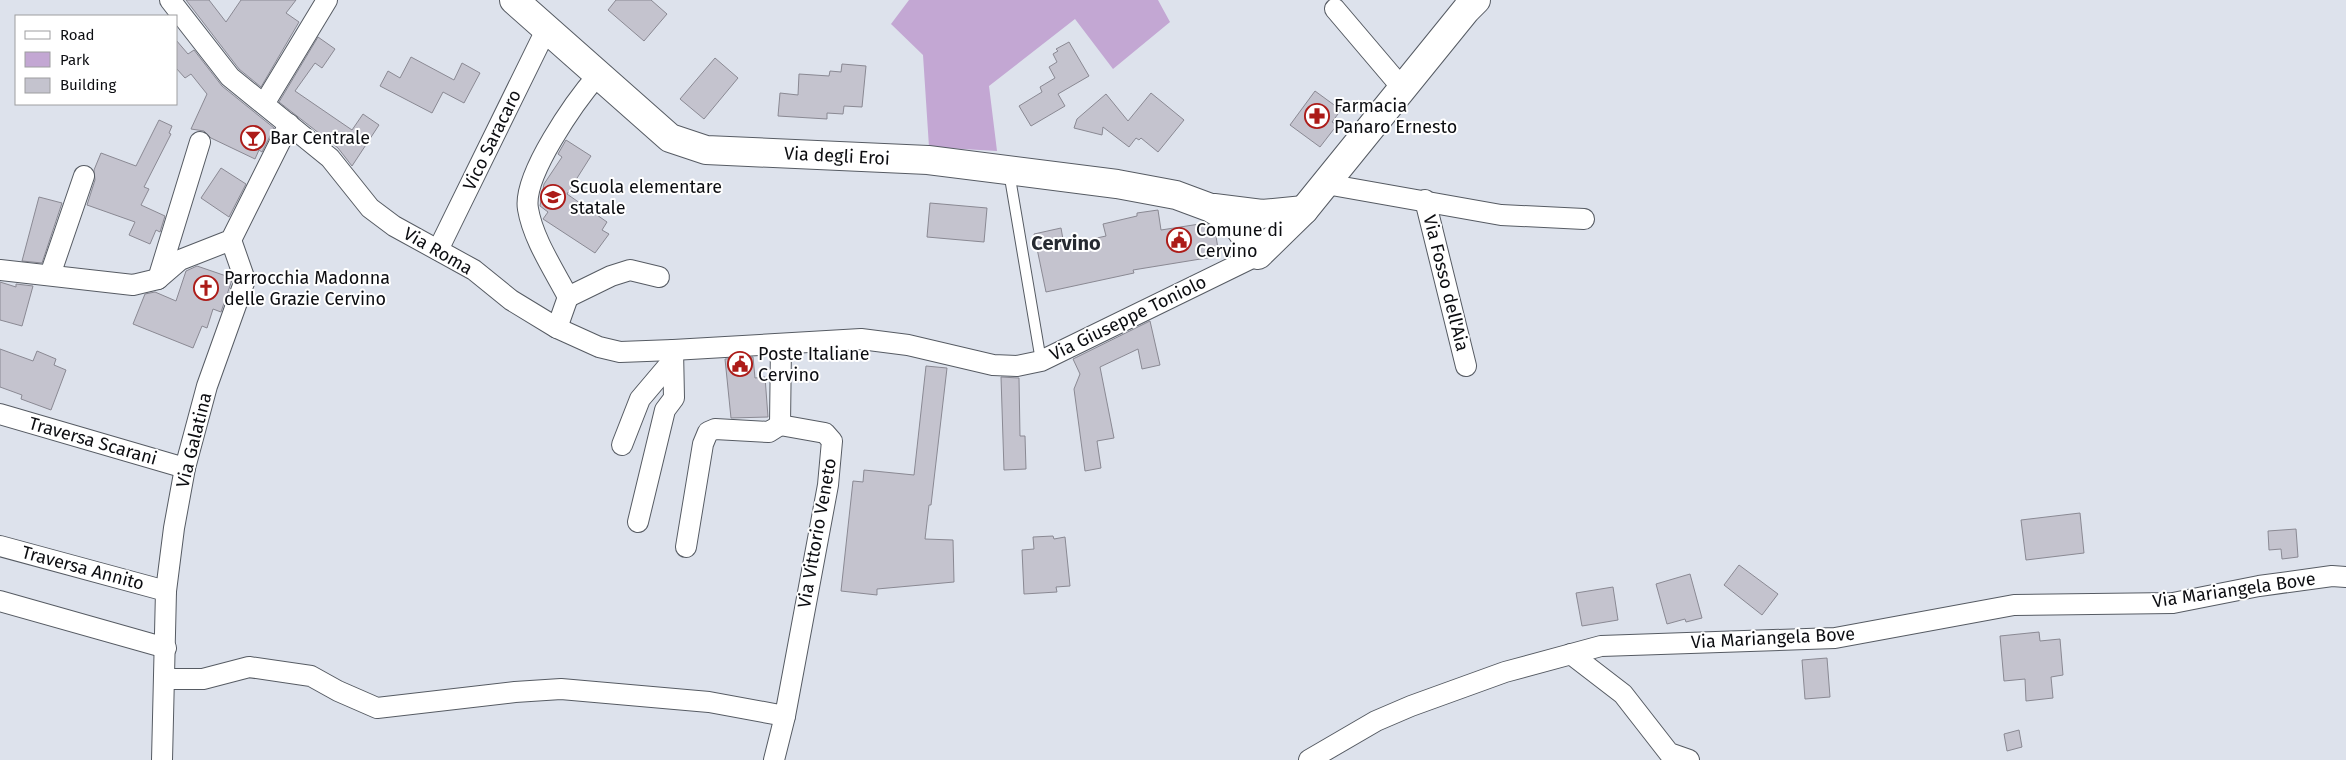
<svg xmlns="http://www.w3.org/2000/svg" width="2346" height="760" font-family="'Fira Sans',sans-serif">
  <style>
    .green { fill: #c3a7d3 }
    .building { fill: #c4c3ce; stroke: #8a8993 }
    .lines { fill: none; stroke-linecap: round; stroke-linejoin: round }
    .lane-casing { stroke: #565b63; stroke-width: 12 }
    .street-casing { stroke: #565b63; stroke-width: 22 }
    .secondary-casing { stroke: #565b63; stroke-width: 30 }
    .lane { stroke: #fff; stroke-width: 10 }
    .street { stroke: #fff; stroke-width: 20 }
    .secondary { stroke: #fff; stroke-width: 28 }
    .labels { text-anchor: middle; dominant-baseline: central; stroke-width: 4; stroke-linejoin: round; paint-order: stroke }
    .poi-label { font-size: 18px; fill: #0c0d11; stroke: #fff; text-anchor: start }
    .street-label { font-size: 18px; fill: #0c0d11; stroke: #fff }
    .quarter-label { font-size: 20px; font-weight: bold; fill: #262a31; stroke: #fff }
  </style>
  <rect width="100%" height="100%" fill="#dde2ec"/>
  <polygon class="green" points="909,0 1158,0 1170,22 1113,69 1075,19 989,86 997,151 929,147 923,55 891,24"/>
  <g class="building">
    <polygon points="186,0 209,0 226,22 241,0 296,0 286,13 299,22 261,87 239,69"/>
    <polygon points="616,0 651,0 667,14 644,41 608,10"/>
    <polygon points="318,37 335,49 322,68 315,63 295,91 352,130 363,114 379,125 352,166 338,148 279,102"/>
    <polygon points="176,40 188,54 194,50 222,86 274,128 262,152 259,150 255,159 211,138 204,131 191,129 207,94 191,74 185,78 176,68"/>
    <polygon points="1069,42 1089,76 1058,94 1065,106 1031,126 1019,106 1042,92 1040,87 1055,78 1049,67 1057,62 1053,54 1058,51 1056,49"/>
    <polygon points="411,57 454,80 462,63 480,73 464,103 443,92 432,113 380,86 388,71 400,78"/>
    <polygon points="715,58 738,78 704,119 680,99"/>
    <polygon points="842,64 866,66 862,107 844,106 843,114 827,113 827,119 778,116 780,93 798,95 799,74 829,76 830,71 841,72"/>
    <polygon points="1315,91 1341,110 1332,122 1337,125 1320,147 1290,125"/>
    <polygon points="1151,93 1184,120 1158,152 1141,138 1139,140 1136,138 1129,147 1103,127 1102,135 1074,128 1077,119 1106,94 1128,121"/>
    <polygon points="159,120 172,126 169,133 171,134 144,187 149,189 141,205 165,216 160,232 156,230 150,244 129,235 135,222 87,205 95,180 94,170 101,153 136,166"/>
    <polygon points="566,140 591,156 567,194 607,222 602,230 609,234 595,253 543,219 548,212 540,206 544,184 562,157 558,154"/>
    <polygon points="221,168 246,184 229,217 201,198"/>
    <polygon points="39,197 62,203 42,263 22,261"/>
    <polygon points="930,203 987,208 984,242 927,237"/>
    <polygon points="1158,210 1161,230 1206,223 1215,229 1219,256 1133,270 1134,273 1046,292 1034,234 1061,228 1064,245 1106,236 1103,224 1137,216 1137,213"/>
    <polygon points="197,266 232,278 232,280 221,312 213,309 207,328 202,326 193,348 133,324 145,294 155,292 176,301 186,271"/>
    <polygon points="0,282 16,287 16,284 33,286 22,326 0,320"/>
    <polygon points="1150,321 1160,365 1142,369 1138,349 1100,367 1114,438 1097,441 1101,468 1085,471 1074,389 1080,374 1073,359"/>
    <polygon points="0,349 33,361 37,351 56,359 54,365 66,370 51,410 21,399 22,395 0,387"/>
    <polygon points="753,357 755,378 765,377 768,417 731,418 725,359"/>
    <polygon points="926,366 947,368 931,505 929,505 925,539 953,540 954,582 877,589 877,595 841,591 853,481 863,482 864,470 914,475"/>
    <polygon points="1001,377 1019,378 1020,436 1025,436 1026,469 1004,470"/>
    <polygon points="2080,513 2084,553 2026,560 2021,520"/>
    <polygon points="2296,529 2298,557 2282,559 2281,549 2269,550 2268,531"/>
    <polygon points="1053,536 1054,539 1065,537 1070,586 1056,587 1057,592 1024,594 1022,550 1034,549 1033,537"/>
    <polygon points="1739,565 1778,594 1762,615 1724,585"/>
    <polygon points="1690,574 1702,618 1686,622 1685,619 1667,624 1656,584"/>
    <polygon points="1613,587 1618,620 1582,626 1576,593"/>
    <polygon points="2039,632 2040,641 2060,639 2063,675 2051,677 2053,698 2026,701 2025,679 2004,681 2000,636"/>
    <polygon points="1827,658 1830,697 1805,699 1802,660"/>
    <polygon points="2019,730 2022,747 2007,751 2004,734"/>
  </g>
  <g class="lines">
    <defs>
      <polyline id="lane" points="1009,172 1041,361"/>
      <g id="street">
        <polyline points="170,0 230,77 330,158 370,208 394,226 474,270 511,300 557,328 599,347 620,352 673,350 861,339 908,345 993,365 1017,366 1041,361 1258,255"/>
        <polyline points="1335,9 1403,89"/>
        <polyline points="264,104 327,0"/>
        <polyline points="1326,184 1501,215 1584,219"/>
        <polyline points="1425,200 1466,366"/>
        <polyline points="438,250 546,30"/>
        <polyline points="0,270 133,285 158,279 180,260 231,240 289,124"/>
        <polyline points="50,275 84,176"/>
        <polyline points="158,279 200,142"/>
        <polyline points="568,297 611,276 630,270 659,277"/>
        <path d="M557,328L568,297C554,270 533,239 528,209C522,176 576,100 598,75"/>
        <polyline points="0,414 185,468"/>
        <polyline points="622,445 640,399 673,360"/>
        <polyline points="638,522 665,410 674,398 673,350"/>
        <polyline points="0,546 166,591"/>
        <polyline points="686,547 703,444 708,432 715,429 769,432 780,425"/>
        <polyline points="0,601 166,648"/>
        <polyline points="1571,654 1623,694 1669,753 1689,760"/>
        <polyline points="165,679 203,679 249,667 311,676 338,691 377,708 515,692 561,689 709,702 785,716"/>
        <polyline points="162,760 166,591 174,528 185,468 207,386 245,280 231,240"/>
        <polyline points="774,760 785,716 828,485 832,441 825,433 780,425 781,344"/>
        <polyline points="1309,760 1376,721 1411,706 1505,672 1601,646 1835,638 2014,605 2173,603 2259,586 2332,576 2346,577"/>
      </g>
      <g id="secondary">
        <polyline points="514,0 670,138 706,150 928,160 1117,184 1176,195 1211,208 1236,223 1258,255 1304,210 1466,10 1476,0"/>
        <polyline points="1214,208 1262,214 1304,210"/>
      </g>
    </defs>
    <use href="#lane" class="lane-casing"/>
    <use href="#street" class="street-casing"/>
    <use href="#secondary" class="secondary-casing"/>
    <use href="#lane" class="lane"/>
    <use href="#street" class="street"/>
    <use href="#secondary" class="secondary"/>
  </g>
  <defs>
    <symbol id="pharmacy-ring" viewBox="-11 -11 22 22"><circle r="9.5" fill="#fff" stroke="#ac1b18" stroke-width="1.5"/><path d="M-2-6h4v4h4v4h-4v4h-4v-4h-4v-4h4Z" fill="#ac1b18"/></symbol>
    <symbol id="bar-ring" viewBox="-11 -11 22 22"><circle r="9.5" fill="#fff" stroke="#ac1b18" stroke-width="1.5"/><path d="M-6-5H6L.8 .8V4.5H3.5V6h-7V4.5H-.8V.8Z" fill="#ac1b18"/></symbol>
    <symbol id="school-ring" viewBox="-11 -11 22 22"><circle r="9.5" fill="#fff" stroke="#ac1b18" stroke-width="1.5"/><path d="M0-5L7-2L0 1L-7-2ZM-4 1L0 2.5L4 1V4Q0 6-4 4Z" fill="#ac1b18"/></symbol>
    <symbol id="civic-ring" viewBox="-11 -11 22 22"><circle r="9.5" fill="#fff" stroke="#ac1b18" stroke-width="1.5"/><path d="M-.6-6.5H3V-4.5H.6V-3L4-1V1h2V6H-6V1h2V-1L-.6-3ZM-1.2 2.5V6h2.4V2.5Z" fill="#ac1b18"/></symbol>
    <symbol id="church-ring" viewBox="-11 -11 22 22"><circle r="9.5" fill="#fff" stroke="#ac1b18" stroke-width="1.5"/><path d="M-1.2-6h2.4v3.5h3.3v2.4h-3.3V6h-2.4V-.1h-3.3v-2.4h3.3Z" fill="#ac1b18"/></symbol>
  </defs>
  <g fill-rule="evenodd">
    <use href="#pharmacy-ring" x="1303" y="102" width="28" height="28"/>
    <use href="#bar-ring" x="239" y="124" width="28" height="28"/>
    <use href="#school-ring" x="539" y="183" width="28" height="28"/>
    <use href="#civic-ring" x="1165" y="226" width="28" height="28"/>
    <use href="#church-ring" x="192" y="274" width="28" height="28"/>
    <use href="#civic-ring" x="726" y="350" width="28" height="28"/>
  </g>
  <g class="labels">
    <g class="poi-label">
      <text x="1334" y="106">Farmacia<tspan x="1334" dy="21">Panaro Ernesto</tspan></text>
      <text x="270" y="138">Bar Centrale</text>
      <text x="570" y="187">Scuola elementare<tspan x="570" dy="21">statale</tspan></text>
      <text x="1196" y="230">Comune di<tspan x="1196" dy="21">Cervino</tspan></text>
      <text x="224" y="278">Parrocchia Madonna<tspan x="224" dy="21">delle Grazie Cervino</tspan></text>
      <text x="758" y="354">Poste Italiane<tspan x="758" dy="21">Cervino</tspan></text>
    </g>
    <g class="street-label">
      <text transform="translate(492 140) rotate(-64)">Vico Saracaro</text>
      <text transform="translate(837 156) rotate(3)">Via degli Eroi</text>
      <text transform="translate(438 251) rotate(30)">Via Roma</text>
      <text transform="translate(1446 283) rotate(76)">Via Fosso dell'Aia</text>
      <text transform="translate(1128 318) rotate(-26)">Via Giuseppe Toniolo</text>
      <text transform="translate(194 440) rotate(-76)">Via Galatina</text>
      <text transform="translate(93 441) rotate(16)">Traversa Scarani</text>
      <text transform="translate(817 533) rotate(-80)">Via Vittorio Veneto</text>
      <text transform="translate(83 568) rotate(15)">Traversa Annito</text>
      <text transform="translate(2234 590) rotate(-8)">Via Mariangela Bove</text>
      <text transform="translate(1773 638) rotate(-3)">Via Mariangela Bove</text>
    </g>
    <g class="quarter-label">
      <text x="1066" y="243">Cervino</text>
    </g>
  </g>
  <rect x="15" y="15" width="162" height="90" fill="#ffffff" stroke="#9e9ea0"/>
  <rect x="25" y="31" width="25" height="8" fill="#ffffff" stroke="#9e9ea0"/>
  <text x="60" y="40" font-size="15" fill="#0c0d11">Road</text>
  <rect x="25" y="52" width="25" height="15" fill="#c3a7d3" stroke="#9e9ea0"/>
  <text x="60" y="65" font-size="15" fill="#0c0d11">Park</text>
  <rect x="25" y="78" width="25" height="15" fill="#c4c3ce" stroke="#9e9ea0"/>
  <text x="60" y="90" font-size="15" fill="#0c0d11">Building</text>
</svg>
